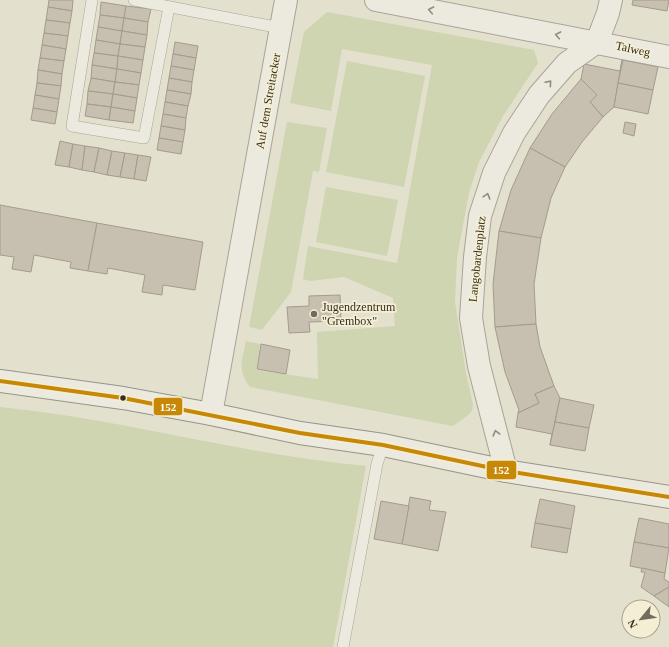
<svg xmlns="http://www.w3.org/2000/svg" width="669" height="647" font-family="Georgia,serif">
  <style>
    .green { fill: #cfd4b1 }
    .building { fill: #c7bfaf; stroke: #a39c8d }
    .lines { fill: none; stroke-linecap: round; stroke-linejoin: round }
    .lane-casing { stroke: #a8a497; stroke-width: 12 }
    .street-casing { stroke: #a8a497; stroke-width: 24 }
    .secondary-casing { stroke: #989486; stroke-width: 24 }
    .lane { stroke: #ece9df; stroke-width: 11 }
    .street { stroke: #ece9df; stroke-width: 22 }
    .secondary { stroke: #ece9df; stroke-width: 22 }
    .bus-1-casing { stroke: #f4efd4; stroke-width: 7 }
    .bus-1 { stroke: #c78808; stroke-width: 4 }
    .oneway { stroke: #928c7f }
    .poi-dot { fill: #736c5c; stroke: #f4efd4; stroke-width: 1.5 }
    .bus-dot { fill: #372e1f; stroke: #f4efd4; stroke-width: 1.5 }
    .labels { text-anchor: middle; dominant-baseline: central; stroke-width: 3.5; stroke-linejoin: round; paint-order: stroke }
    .street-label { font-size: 12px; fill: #372e1f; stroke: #f4efd4 }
    .poi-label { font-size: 12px; fill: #372e1f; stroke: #f4efd4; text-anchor: start }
    .line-badge { stroke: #f4efd4; stroke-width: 1.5 }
    .badge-label { font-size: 11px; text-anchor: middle; font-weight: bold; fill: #fff }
  </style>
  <rect width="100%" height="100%" fill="#e3e0ce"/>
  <g class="green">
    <path d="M327,12L534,50L538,63L503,116L479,162L469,193L457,257L455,302L466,373L473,405L472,411L467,416L453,426L250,387C237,370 242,361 246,341L260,344L256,370L318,379L317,332L395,326L393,298L344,277L310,281L303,279L308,246L397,263L432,65L342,49L331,111L290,103L304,32Z"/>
    <polygon points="347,61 425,76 404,187 326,172"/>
    <polygon points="287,122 327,128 319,172 313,171 291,292 262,330 249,327"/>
    <polygon points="326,187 398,200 387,256 316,242"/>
    <path d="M0,407C123,419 243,455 366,466L333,647H0Z"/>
  </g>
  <g class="building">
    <polygon points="49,0 73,0 72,11 48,7"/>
    <polygon points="633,0 669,0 667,11 632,5"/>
    <polygon points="101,2 126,6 124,18 100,15"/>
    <polygon points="126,6 151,9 148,22 124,18"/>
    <polygon points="48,7 72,11 70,23 46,20"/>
    <polygon points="100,15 124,18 122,31 98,27"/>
    <polygon points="124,18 148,22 147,35 122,31"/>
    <polygon points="46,20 70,23 68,36 44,33"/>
    <polygon points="98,27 122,31 120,44 96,40"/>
    <polygon points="122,31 147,35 145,47 120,44"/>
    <polygon points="44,33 68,36 66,49 42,45"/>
    <polygon points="96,40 120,44 118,56 94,53"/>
    <polygon points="175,42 198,46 196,58 173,54"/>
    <polygon points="120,44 145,47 143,60 118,56"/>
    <polygon points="42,45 66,49 64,61 40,58"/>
    <polygon points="94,53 118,56 117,69 92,65"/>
    <polygon points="173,54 196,58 194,70 171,66"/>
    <polygon points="118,56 143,60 141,73 117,69"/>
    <polygon points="40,58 64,61 62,74 38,70"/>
    <polygon points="622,60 614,107 603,117 590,102 597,95 581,79 584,64 620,71"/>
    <polygon points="623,60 658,67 653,90 618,83"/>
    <polygon points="92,65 117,69 115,82 91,78"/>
    <polygon points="171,66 194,70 192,82 169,78"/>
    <polygon points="117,69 141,73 139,85 115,82"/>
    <polygon points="38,70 62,74 61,86 37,83"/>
    <polygon points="91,78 115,82 113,94 88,91"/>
    <polygon points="169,78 192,82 191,94 167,90"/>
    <polygon points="581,79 597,95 590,102 603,117 582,142 565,167 530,148 552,114"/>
    <polygon points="115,82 139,85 137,98 113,94"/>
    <polygon points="37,83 61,86 59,99 35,95"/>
    <polygon points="618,83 653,90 648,114 614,107"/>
    <polygon points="167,90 191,94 188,106 165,102"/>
    <polygon points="88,91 113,94 111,107 87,104"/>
    <polygon points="113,94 137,98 135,111 111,107"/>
    <polygon points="35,95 59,99 57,112 33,108"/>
    <polygon points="165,102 188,106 186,118 163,114"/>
    <polygon points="87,104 111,107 109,120 85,116"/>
    <polygon points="111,107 135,111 133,123 109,120"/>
    <polygon points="33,108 57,112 55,124 31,120"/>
    <polygon points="163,114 186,118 185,130 161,126"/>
    <polygon points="625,122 636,124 634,136 623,133"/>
    <polygon points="161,126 185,130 183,142 159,138"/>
    <polygon points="159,138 183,142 181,154 157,150"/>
    <polygon points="60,141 73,144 69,167 55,165"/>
    <polygon points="73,144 85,146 82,170 69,167"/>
    <polygon points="85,146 99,148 94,172 82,170"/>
    <polygon points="99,148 112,151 107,175 94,172"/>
    <polygon points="530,148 565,167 551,198 541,238 499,231 511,190"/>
    <polygon points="112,151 125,153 120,177 107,175"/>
    <polygon points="125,153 138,155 134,179 120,177"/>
    <polygon points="138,155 151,157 146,181 134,179"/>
    <polygon points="0,205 97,223 88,271 70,268 71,262 34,255 31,272 12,269 14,257 0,255"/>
    <polygon points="97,223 203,242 195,290 163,285 162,295 142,292 145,275 108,268 107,274 88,271"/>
    <polygon points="499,231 541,238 534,284 536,324 495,327 493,284"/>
    <polygon points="340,295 341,321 309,322 310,332 289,333 287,307 309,306 309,296"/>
    <polygon points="536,324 540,347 554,386 535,394 539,403 518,413 519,410 505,372 495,327"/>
    <polygon points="261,344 290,350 286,374 257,369"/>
    <polygon points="554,386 560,398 550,445 552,434 516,427 518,413 539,403 535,394"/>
    <polygon points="560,398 594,405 589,428 555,422"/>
    <polygon points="555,422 589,428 585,451 550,445"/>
    <polygon points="410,497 431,501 429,510 446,512 438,551 402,544"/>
    <polygon points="540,499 575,506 571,529 535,523"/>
    <polygon points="381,501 409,506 402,544 374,539"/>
    <polygon points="639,518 669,524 669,548 634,542"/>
    <polygon points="535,523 571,529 567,553 531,547"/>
    <polygon points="634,542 669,548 665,573 630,566"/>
    <polygon points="642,568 665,573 664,579 669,582 669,587 654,596 641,587 645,572 641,572"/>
    <polygon points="669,587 669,607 654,596"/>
  </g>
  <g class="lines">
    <defs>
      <g id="lane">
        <polyline points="92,0 72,126 144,138 169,7"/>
        <polyline points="134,0 281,28"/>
        <polyline points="343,647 377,464 383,445"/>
      </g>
      <g id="street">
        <polyline points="376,0 669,57"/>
        <polyline points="597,42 608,13 611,0"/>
        <polyline points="211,414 286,0"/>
        <polyline points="506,471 479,366 471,318 475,257 480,216 494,173 514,133 539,95 567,63 597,42"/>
      </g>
      <polyline id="secondary" points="0,381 123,398 211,414 300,433 383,445 506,471 669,497"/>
    </defs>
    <use href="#lane" class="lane-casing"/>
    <use href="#street" class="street-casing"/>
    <use href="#secondary" class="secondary-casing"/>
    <use href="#lane" class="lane"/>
    <use href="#street" class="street"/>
    <use href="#secondary" class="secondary"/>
    <defs>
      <polyline id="bus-1" points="0,381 123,398 300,433 383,445 506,471 669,497"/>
    </defs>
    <use href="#bus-1" class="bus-1-casing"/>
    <use href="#bus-1" class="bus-1"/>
  </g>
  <defs><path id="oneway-chevron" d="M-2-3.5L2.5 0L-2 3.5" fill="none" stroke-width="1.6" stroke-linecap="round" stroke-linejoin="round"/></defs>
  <g class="oneway">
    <use href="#oneway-chevron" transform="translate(431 10) rotate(-169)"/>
    <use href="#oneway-chevron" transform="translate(558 35) rotate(-169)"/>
    <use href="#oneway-chevron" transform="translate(549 83) rotate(-49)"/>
    <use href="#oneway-chevron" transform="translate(487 196) rotate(-73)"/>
    <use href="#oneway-chevron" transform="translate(496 433) rotate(-105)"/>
  </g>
  <circle class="poi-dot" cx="314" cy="314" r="4"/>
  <circle class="bus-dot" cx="123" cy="398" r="3.5"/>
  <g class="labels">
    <g class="street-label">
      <text transform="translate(633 49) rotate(12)">Talweg</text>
      <text transform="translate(268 101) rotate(-80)">Auf dem Streitacker</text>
      <text transform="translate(477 259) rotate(-84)">Langobardenplatz</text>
    </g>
    <g class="poi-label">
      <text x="322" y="307">Jugendzentrum<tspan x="322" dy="14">"Grembox"</tspan></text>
    </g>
  </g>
  <g class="line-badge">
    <rect x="153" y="397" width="30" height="19" rx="4" fill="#c78808"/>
    <rect x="486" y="460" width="31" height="20" rx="4" fill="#c78808"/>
  </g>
  <g class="badge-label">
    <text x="168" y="411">152</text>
    <text x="501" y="474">152</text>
  </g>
  <g transform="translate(641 619) rotate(241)"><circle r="19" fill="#f4efd4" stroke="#a8a28c"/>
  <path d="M0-3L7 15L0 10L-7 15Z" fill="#736c5c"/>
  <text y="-6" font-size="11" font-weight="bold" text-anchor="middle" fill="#372e1f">N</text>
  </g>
</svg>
